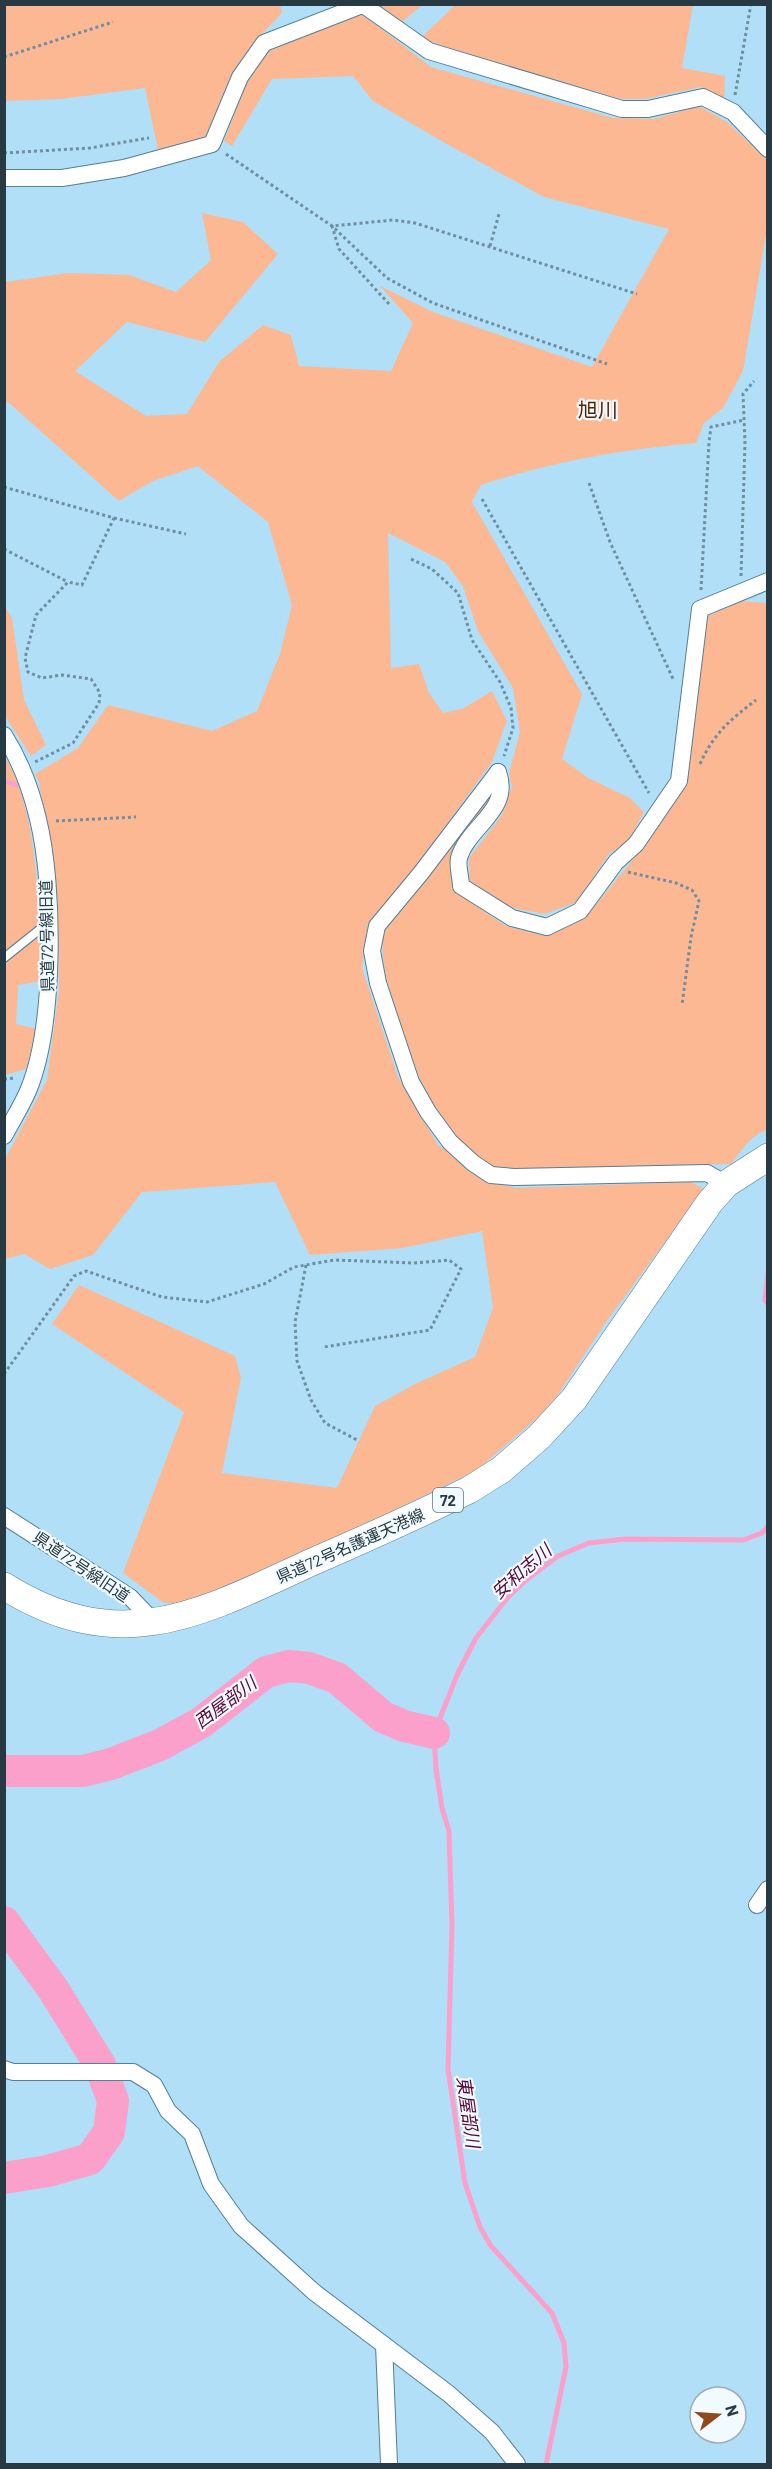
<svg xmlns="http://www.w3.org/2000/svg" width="772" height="2469" font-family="Barlow,'Noto Sans JP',sans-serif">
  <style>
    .green { fill: #fbb892 }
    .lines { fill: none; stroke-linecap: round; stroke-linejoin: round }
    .stream { stroke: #fba0ca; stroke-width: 5 }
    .river { stroke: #fba0ca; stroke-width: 32 }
    .service-casing { stroke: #547f95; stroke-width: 10 }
    .minor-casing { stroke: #547f95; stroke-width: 18 }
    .primary-casing { stroke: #547f95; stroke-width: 28 }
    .path { stroke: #6f8fa1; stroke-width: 3; stroke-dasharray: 3 3; stroke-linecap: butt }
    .service { stroke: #fff; stroke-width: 8 }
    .minor { stroke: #fff; stroke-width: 16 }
    .primary { stroke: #fff; stroke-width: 27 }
    .labels { text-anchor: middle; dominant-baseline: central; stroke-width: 4.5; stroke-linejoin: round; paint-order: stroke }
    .shield { fill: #f1faff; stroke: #64737b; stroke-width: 1.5 }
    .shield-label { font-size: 15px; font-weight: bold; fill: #273943 }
    .street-label { font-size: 16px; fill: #273943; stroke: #f1faff }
    .water-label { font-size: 18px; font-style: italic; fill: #590938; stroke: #f1faff }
    .quarter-label { font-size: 20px; fill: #542605; stroke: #f1faff }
  </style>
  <rect width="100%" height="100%" fill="#b1dff7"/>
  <g class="green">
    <polygon points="280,4 282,13 262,34 226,87 205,138 159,154 145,88 61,99 5,101 4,5"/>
    <polygon points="381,4 422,5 402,22 379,6"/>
    <polygon points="455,5 693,5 682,68 725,76 724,101 701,87 645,99 620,99 439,45 422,37"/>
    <path d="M361,13L431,67L613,118L654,119L699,106L727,122L767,160L768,223L743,371L723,408L704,423L696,443C623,449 550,462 481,485L472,502L582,694L562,759L588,778L630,798L644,812L629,840L609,854L577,902L545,914L512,908L470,882L469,858L502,815L512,786L509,773L520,732L513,688L478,631L463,586L445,562L388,533L391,668L419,664L429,693L443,713L462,709L492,691L507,721L492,762L404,883L368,923L362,968L398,1077L438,1145L487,1181L516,1188L691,1182L704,1189L606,1322L549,1408L477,1470L304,1554L189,1603H164L123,1573L184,1412L52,1324L79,1285L235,1356L241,1378L222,1473L337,1488L375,1406L417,1383L475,1357L493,1308L482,1231L403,1248L310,1255L275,1182L142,1192L93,1255L50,1269L24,1254L5,1259V1159L47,1080L59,991L58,902L39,782L35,774L78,748L108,705L212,731L257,711L280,654L292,605L268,522L198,466L153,481L119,501L8,402L5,403V282L68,273L129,275L176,292L211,260L202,213L243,222L278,254L205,342L127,322L75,371L146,416L187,414L219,362L263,325L291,335L299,366L391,371L413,323L380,286L433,312L592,367L669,229L544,197L445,143L373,101L353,76L272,79L232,146L224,141L251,72L267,52Z"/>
    <path d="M742,601L767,603V1130C751,1135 742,1150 731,1164L499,1169C441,1149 418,1078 401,1026C391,995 380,966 383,932L496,784L493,802L469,825L450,858L454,891L506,926L542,935L566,928L599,901L631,862L668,811L687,774L708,616Z"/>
    <polygon points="5,607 12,618 24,700 46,745 31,756 5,716"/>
    <path d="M4,755C41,817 38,911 41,981L18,985L16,1024L37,1029L26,1069L5,1075Z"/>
  </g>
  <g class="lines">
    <g class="stream">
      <polyline points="4,781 16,785"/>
      <polyline points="768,1273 765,1300 768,1304"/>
      <polyline points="546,2464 566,2367 564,2343 552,2313 491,2246 480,2227 465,2183 448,2069 452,1926 449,1831 442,1808 436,1769 434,1733 458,1673 476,1638 508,1597 525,1581 558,1556 589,1543 625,1539 743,1540 762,1533 768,1526"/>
    </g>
    <g class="river">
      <polyline points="4,1771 83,1771 111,1764 160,1745 202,1722 266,1672 289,1666 309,1668 337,1678 383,1717 404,1726 434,1733"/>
      <polyline points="4,1922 53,1989 100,2065 113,2101 109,2132 90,2159 48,2171 4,2178"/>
    </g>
    <defs>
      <polyline id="service" points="4,958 49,922"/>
      <g id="minor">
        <polyline points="362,4 429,51 622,109 648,109 703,97 733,112 768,149"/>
        <polyline points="4,178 62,178 124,168 212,144 240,77 264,43 362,5"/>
        <path d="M4,735C21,762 31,789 38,819C55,888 55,1027 28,1091C21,1107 12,1121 4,1136"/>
        <polyline points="498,772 421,873 377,926 372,951 378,983 411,1082 428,1112 450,1142 473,1163 491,1175 514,1177 707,1173 726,1184"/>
        <path d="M498,772C512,811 468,826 459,858C457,866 461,878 461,886L512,918L547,927L580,911L616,862L636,844L679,781L700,609L768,581"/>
        <polyline points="4,1516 130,1597 154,1622"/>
        <polyline points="757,1905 768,1889"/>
        <polyline points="4,2069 13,2072 133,2072 154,2085 168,2111 192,2134 211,2184 241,2226 314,2292 449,2394 492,2432 517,2464"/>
        <polyline points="384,2345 389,2464"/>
      </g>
      <path id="primary" d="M4,1586C121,1659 201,1613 312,1562C365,1539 418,1515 469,1490L501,1470L539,1437L574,1399L710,1202L726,1184L768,1157"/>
    </defs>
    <use href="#service" class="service-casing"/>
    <use href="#minor" class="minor-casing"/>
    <use href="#primary" class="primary-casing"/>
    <g class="path">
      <polyline points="4,57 113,22"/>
      <polyline points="735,95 751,4"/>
      <polyline points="4,153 90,148 149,138"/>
      <polyline points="226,154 332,226 387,278 433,303 607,364"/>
      <polyline points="490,246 499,214"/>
      <polyline points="389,304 339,249 332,226 393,220 415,223 637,294"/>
      <polyline points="589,483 610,542 674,681"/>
      <polyline points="4,487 114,518 82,585 68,582 36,615 25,658 28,672 42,678 62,675 91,679 100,693 99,703 73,743 35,762"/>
      <polyline points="482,499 649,793"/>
      <polyline points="114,518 186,534"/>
      <polyline points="4,549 68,582"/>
      <polyline points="411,559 432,569 458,593 472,640 500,682 511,708 513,728 504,756"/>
      <polyline points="741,576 745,442 743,394 754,381"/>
      <polyline points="701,590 709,442 711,427 744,420"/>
      <path d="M700,764C714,733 730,720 756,700"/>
      <polyline points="56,821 136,817"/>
      <polyline points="628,872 676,883 692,890 699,901 691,937 682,1005"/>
      <polyline points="4,1079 15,1078"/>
      <polyline points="306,1265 295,1322 297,1361 311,1400 325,1423 357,1440"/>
      <polyline points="4,1374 74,1276 86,1271 162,1297 207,1302 264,1284 294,1267 335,1260 414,1263 449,1260 461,1269 430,1330 324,1347"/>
    </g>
    <use href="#service" class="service"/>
    <use href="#minor" class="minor"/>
    <use href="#primary" class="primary"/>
  </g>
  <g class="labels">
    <rect class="shield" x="433" y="1488" width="30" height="24" rx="4.5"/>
    <g class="shield-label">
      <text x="448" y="1500">72</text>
    </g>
    <g class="street-label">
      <text transform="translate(46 936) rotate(-91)">県道72号線旧道</text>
      <text transform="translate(350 1545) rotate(-24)">県道72号名護運天港線</text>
      <text transform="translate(82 1566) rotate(34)">県道72号線旧道</text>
    </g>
    <g class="water-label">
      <text transform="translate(521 1571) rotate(-41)">安和志川</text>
      <text transform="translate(225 1702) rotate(-37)">西屋部川</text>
      <text transform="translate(469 2112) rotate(82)">東屋部川</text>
    </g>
    <g class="quarter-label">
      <text x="598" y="409">旭川</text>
    </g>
  </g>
  <rect width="772" height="2469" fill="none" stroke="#273943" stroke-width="12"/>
  <g transform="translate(718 2415) rotate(73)"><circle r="28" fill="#f1faff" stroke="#a0adb4" stroke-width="1.5"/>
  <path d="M0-4.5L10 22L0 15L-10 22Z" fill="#8f4b1e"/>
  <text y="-9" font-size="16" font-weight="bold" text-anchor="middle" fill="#273943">N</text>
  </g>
</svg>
